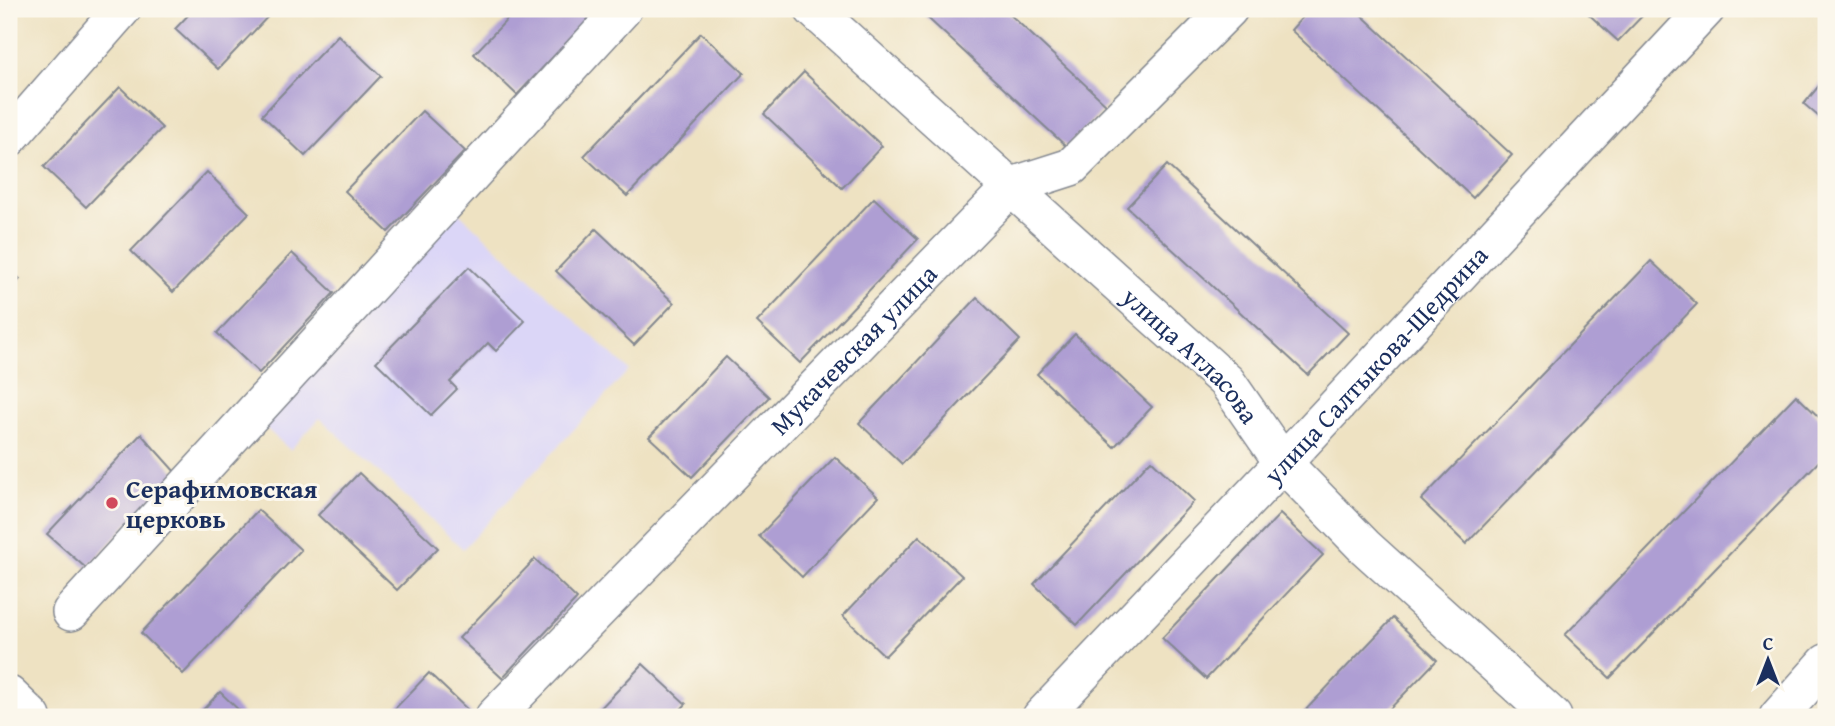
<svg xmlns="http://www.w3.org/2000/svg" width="1835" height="726" font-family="'Gentium Book Plus',serif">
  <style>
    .built { fill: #dbd6f7 }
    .building { fill: #ae9ed3 }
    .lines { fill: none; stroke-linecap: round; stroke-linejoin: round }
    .minor-casing { stroke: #848890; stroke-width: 40 }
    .minor { stroke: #fff; stroke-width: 37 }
    .poi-dot { fill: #d1495b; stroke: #fbf7ec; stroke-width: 2.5 }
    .labels { text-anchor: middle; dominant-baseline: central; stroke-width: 6; stroke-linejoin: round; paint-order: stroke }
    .street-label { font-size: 26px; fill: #1b2f5e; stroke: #fbf7ec }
    .poi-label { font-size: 26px; font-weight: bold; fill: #1b2f5e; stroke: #fbf7ec; text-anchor: start }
  </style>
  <rect width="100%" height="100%" fill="#fbf7ec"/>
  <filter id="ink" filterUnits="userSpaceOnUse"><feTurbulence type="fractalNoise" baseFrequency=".0143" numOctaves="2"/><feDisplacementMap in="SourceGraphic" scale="14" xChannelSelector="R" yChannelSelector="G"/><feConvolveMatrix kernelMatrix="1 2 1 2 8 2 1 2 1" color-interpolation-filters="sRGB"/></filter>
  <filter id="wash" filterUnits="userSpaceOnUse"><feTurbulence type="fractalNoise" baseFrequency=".00686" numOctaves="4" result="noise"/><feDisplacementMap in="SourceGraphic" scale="28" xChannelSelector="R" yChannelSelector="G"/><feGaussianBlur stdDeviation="1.57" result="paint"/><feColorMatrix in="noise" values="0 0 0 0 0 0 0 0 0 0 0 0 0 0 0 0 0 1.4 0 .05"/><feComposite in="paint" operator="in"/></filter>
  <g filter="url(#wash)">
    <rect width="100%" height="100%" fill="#eee2c2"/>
    <polygon class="built" points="455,209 629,370 463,549 320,418 290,450 258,421"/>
    <g id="blocks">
      <g class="building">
        <polygon points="194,9 275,9 218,69 175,29"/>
        <polygon points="517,9 598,9 517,95 474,54"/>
        <polygon points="918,9 1004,9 1107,105 1067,147"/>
        <polygon points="1310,9 1355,9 1512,155 1473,198 1291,30"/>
        <polygon points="1583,9 1649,9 1618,41"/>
        <polygon points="701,33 744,73 627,196 584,156"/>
        <polygon points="338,35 381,76 305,156 262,115"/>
        <polygon points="804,72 882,146 842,188 764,114"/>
        <polygon points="1826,77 1826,123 1804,104"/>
        <polygon points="120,87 162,128 86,207 44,167"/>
        <polygon points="422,111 465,151 388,232 345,191"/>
        <polygon points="1167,165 1348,333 1308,375 1127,207"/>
        <polygon points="207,172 249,213 173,292 131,251"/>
        <polygon points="874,198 918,239 800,363 757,322"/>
        <polygon points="596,229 674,303 634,345 556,271"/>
        <polygon points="292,253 334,293 259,373 217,333"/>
        <polygon points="1651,261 1697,304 1466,544 1421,500"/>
        <polygon points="469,267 525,321 496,351 488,343 450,382 457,389 431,415 376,362"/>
        <polygon points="9,269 20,279 9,291"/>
        <polygon points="977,298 1020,340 902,464 859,423"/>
        <polygon points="1075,334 1152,407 1114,447 1037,374"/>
        <polygon points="726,357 769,397 692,477 649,437"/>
        <polygon points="1796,395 1826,424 1826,454 1610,678 1565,635"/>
        <polygon points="141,434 176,473 86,568 47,534"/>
        <polygon points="835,457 878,497 802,577 759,536"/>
        <polygon points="1151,460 1194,501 1077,625 1034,584"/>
        <polygon points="359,473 438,548 397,590 318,515"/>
        <polygon points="258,510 301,550 183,674 141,633"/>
        <polygon points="1280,514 1323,555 1206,679 1162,638"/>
        <polygon points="919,536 962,576 885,656 843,616"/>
        <polygon points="535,559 577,599 502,678 459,638"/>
        <polygon points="1393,618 1437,660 1382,717 1299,717"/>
        <polygon points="643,664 686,704 674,717 592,717"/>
        <polygon points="429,673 472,714 468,717 387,717"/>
        <polygon points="220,692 246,717 196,717"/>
      </g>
    </g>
  </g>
  <g filter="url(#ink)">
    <use href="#blocks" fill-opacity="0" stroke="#848890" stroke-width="2"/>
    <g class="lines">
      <defs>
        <g id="minor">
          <path id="s1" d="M813,9L1227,382L1283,463L1364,546L1553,717"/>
          <polyline points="9,138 122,9"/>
          <polyline points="71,612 623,9"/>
          <polyline points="9,695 32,717"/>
          <path id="s2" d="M494,717L1012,186L1071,167L1229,9"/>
          <path id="s3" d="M1041,717L1283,463L1706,9"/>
          <polyline points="1778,717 1826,663"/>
        </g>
      </defs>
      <use href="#minor" class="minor-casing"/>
      <use href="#minor" class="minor"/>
    </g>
  </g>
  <circle class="poi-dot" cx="112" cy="503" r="7"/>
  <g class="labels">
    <g class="street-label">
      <text stroke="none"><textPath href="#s2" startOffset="514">Мукачевская улица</textPath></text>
      <text stroke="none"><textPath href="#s1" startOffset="513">улица Атласова</textPath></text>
      <text stroke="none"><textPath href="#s3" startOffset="486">улица Салтыкова-Щедрина</textPath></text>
    </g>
    <g class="poi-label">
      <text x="126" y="488">Серафимовская<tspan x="126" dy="30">церковь</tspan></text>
    </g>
  </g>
  <rect width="1835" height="726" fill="none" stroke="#fbf7ec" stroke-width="35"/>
  <g transform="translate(1768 660)" stroke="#fbf7ec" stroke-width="5" paint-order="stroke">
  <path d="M0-5L12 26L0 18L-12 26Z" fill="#1b2f5e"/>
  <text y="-10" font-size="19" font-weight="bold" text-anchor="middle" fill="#1b2f5e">С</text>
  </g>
</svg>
